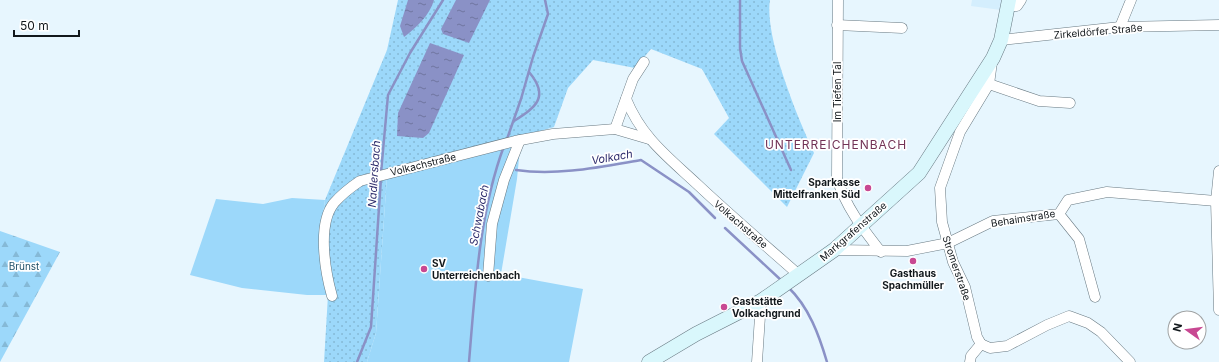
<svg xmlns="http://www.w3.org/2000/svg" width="1219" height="362" font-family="Inter,sans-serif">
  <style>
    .built { fill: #d4eefd }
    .grass { fill: url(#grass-dots) }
    .forest { fill: url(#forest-firs) }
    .garden { fill: #9cd8fa }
    .water { fill: url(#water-ripples) }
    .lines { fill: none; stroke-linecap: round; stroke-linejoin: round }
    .stream { stroke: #8a91c6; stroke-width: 2.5 }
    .street-casing { stroke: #687982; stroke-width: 11 }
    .secondary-casing { stroke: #687982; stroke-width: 15 }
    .street { stroke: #fff; stroke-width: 10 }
    .secondary { stroke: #d9f7fc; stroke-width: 14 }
    .poi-dot { fill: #c84892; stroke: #fff; stroke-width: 1.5 }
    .labels { text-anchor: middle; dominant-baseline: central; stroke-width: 3.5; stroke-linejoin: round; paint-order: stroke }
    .street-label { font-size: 10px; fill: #12181c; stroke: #fff }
    .poi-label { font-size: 10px; font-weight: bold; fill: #12181c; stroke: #fff; text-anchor: start }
    .park-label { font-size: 10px; fill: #1e4f67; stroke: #fff }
    .water-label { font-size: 11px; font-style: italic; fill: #2d2c6c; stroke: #fff }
    .quarter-label { font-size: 12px; letter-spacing: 1px; fill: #723356; stroke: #fff }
  </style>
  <defs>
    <pattern id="grass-dots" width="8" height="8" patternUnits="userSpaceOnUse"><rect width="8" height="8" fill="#9cd8fa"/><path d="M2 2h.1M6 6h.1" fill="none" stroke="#85b9d6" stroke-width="1.8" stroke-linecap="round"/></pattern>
    <pattern id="forest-firs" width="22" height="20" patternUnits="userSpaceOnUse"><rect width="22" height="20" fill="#9cd8fa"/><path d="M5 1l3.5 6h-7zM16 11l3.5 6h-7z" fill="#85b9d6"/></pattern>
    <pattern id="water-ripples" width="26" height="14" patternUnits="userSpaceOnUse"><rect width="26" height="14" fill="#8a91c6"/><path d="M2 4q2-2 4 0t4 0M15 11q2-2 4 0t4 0" fill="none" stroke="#6f75a0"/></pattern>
  </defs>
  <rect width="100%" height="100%" fill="#e7f6fe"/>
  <polygon class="built" points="972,0 1002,0 1001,10 971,6"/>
  <path class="grass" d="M398,0H770C764,37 798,118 814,153L787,207L714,134L729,118L702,69L651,49L635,68L593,60L568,88L554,127L387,176L376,333L367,362H324L328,295L319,243L325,200L387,50Z"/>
  <polygon class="forest" points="0,231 60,252 0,362"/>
  <g class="garden">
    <polygon points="521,137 517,179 501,274 583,289 569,362 367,362 376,333 387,176"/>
    <polygon points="292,198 325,200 319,243 328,295 307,295 242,288 190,275 216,199 263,204"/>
  </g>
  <g class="water">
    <path d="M408,0H434C430,15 416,28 404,37L400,26Z"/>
    <polygon points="456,0 490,0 469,43 443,34 441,29"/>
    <polygon points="430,43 464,55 429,133 423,138 397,136 398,113"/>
  </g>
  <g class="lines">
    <g class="stream">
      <polyline points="740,0 740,48 742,61 791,170"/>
      <path d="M514,121C536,107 550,97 529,72"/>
      <polyline points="507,139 521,99 533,57 548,14 545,0"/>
      <path d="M516,170C557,176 600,167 641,160L689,192L715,218"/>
      <polyline points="381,173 388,95 410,53 443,0"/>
      <polyline points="725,228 782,281"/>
      <path d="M788,287C809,307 819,335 827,362"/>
      <polyline points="357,362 371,327 381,178"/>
      <path d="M469,362C475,291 479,213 504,146"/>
    </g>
    <defs>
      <g id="street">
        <path d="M838,0L837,178C845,206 863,229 881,252"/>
        <polyline points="1008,6 1017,6 1021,0"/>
        <polyline points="837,25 902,28"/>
        <polyline points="1120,27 1131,0"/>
        <polyline points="1001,40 1120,27 1219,25"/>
        <polyline points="989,84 1039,101 1070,103"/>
        <path d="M626,99C642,138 668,157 698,185C731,216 765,245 799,275"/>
        <polyline points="615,129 633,79 644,62"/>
        <polyline points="1219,171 1216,201 1219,310"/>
        <polyline points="1059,214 1079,239 1095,297"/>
        <polyline points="834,250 907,251 948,243 993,221 1059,214 1068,200 1107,192 1216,201"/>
        <polyline points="488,276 492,224 504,180 520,140"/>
        <path d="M332,296C325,271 317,224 334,203C342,194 351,187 360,181L515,141L553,134L615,129L649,139"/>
        <polyline points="981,344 977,337 965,287 953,262 942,222 940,188 960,132 989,84 992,62"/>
        <polyline points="981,344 990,348 1007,346 1047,325 1069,316 1088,323 1101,332 1130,362"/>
        <polyline points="757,362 761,301"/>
        <polyline points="970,362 971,356 981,344"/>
      </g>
      <polyline id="secondary" points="649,362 696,334 761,301 834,250 919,173 993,58 1001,40 1009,0"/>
    </defs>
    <use href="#street" class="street-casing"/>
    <use href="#secondary" class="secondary-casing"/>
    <use href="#street" class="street"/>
    <use href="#secondary" class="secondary"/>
  </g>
  <g class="poi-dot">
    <circle cx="868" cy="188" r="4"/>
    <circle cx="913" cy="261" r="4"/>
    <circle cx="424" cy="269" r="4"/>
    <circle cx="724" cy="307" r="4"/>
  </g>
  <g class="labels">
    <g class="street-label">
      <text transform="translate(1098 31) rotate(-5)">Zirkeldörfer Straße</text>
      <text transform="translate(837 92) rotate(-90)">Im Tiefen Tal</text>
      <text transform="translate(423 164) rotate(-14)">Volkachstraße</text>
      <text transform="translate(1023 218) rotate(-9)">Behaimstraße</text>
      <text transform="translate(741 224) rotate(41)">Volkachstraße</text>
      <text transform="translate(853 231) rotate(-41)">Markgrafenstraße</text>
      <text transform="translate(957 268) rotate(71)">Stromerstraße</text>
    </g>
    <g class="poi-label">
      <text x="860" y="182" text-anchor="end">Sparkasse<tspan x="860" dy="12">Mittelfranken Süd</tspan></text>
      <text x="432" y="263">SV<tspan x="432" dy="12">Unterreichenbach</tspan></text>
      <text x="913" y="273" text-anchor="middle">Gasthaus<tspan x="913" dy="12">Spachmüller</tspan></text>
      <text x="732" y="301">Gaststätte<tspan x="732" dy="12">Volkachgrund</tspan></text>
    </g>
    <g class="park-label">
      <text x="24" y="266">Brünst</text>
    </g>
    <g class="water-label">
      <text transform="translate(612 157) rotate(-10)">Volkach</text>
      <text transform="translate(374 174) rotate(-86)">Nadlersbach</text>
      <text transform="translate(479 215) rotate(-79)">Schwabach</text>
    </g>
    <g class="quarter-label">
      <text x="836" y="144">UNTERREICHENBACH</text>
    </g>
  </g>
  <g transform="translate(1187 330) rotate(284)"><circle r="19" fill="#ffffff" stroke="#a0a3a4"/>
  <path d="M0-3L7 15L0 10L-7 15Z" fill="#c84892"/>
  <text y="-6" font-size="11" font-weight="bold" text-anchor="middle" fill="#12181c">N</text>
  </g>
  <path d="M14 30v6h65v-6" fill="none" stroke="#12181c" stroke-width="2"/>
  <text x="20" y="30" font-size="12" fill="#12181c" stroke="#ffffff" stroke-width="3" paint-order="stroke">50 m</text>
</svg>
